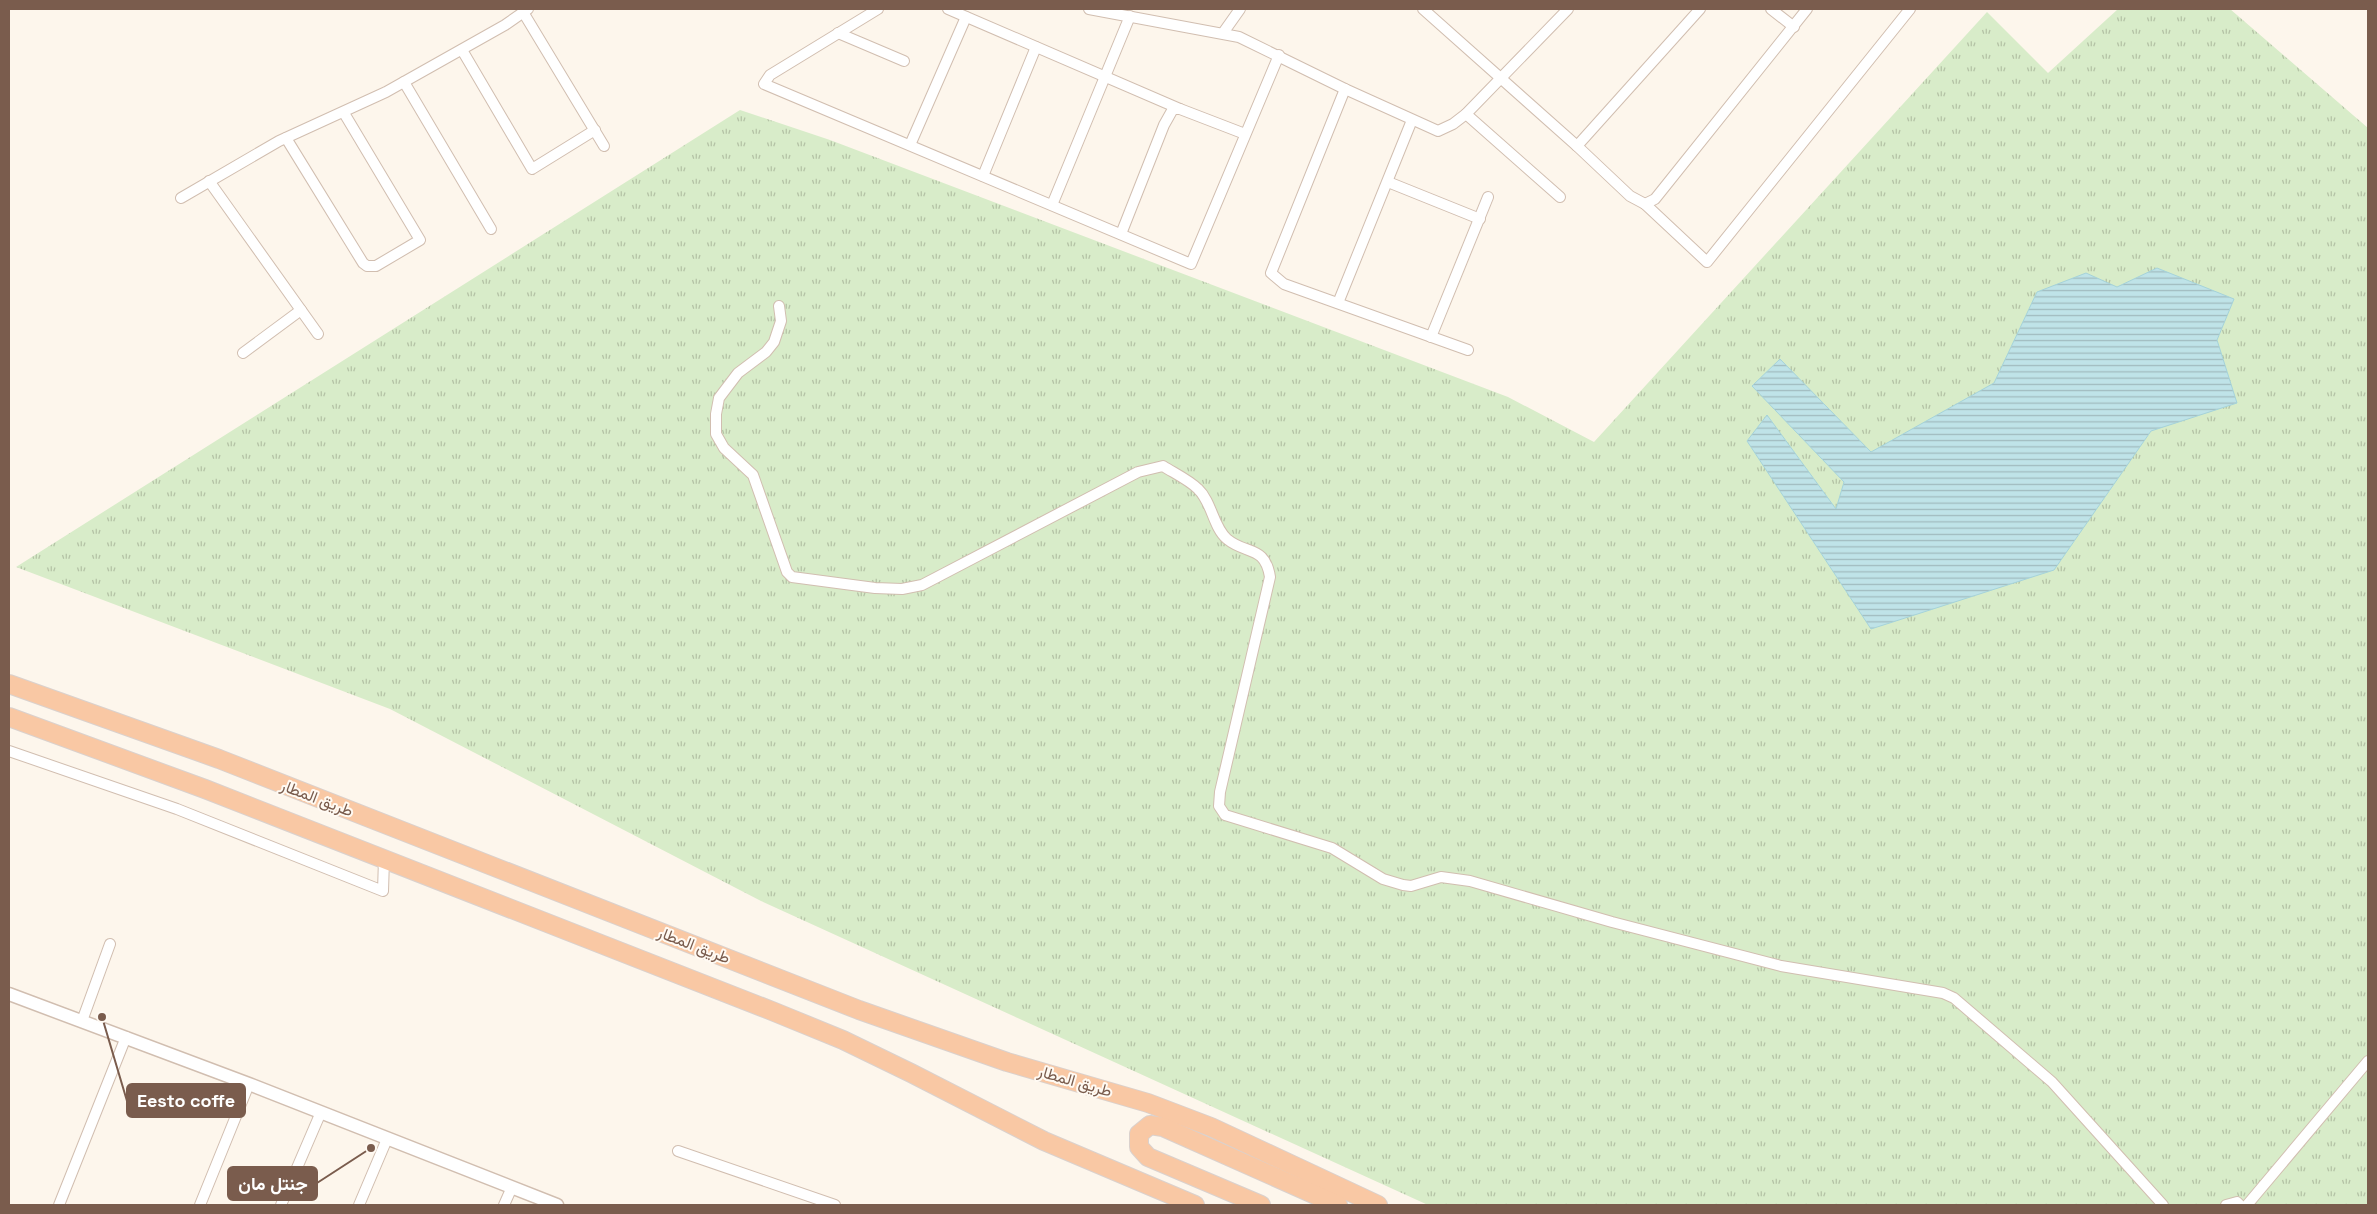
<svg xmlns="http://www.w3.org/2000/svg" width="2377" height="1214" font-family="'Space Grotesk',Vazirmatn,sans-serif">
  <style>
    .grass { fill: url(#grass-tufts) }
    .water { fill: url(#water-rules); stroke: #a5d3da }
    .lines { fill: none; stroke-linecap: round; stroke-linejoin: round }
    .minor-casing { stroke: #d1beb0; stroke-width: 12 }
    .tertiary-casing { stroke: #d1beb0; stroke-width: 15 }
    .trunk-casing { stroke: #dad1cd; stroke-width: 20 }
    .minor { stroke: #fff; stroke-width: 10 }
    .tertiary { stroke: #fff; stroke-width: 12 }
    .trunk { stroke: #f9c8a4; stroke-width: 18 }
    .labels { text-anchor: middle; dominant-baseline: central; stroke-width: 4; stroke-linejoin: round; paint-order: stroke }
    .street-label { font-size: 16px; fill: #7a5c4d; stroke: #fffaf3 }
    .leader { fill: none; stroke: #7a5c4d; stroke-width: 2 }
    .callout-dot { fill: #7a5c4d; stroke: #fffaf3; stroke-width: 2 }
    .callout { fill: #7a5c4d; stroke: #7a5c4d; stroke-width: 2 }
    .callout-label { font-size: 18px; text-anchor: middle; font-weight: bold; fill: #fff }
  </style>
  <defs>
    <pattern id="grass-tufts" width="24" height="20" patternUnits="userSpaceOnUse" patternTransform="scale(1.25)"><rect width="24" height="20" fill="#d8ecc9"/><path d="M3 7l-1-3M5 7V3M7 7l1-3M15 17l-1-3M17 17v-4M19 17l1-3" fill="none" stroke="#b4c2a5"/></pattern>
    <pattern id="water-rules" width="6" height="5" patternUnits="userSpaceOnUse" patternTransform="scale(1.25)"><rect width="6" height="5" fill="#bfe3e8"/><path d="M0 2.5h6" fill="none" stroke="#a0bbbe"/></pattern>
  </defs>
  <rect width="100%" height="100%" fill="#fdf6ec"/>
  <polygon class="grass" points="2118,9 2230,9 2368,128 2368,1205 1428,1205 761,901 390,709 16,567 740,110 830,140 1508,397 1594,442 1987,12 2048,73"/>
  <polygon class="water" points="2157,268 2234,299 2217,340 2237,403 2151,431 2054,570 1871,629 1747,441 1767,415 1836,509 1844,482 1752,386 1780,359 1871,452 1994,383 2037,292 2086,273 2117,287"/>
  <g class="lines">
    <defs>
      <g id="minor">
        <polyline points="878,9 770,75 764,84 1191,264 1279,55"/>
        <polyline points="948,9 1180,109"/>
        <polyline points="1089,9 1239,37 1345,89 1438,131 1453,124 1466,114 1568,9"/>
        <polyline points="1423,9 1577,146 1630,196 1645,204 1655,199 1807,9"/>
        <polyline points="1771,9 1794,27"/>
        <polyline points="523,12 604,146"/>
        <polyline points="838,33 904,61"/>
        <polyline points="1223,33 1240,9"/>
        <polyline points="462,50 532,169 595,130"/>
        <polyline points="404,82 491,229"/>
        <polyline points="1345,89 1271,273 1284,284 1468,350"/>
        <polyline points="1466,114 1560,197"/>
        <polyline points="286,138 363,263 367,266 376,266 420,240 344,113"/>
        <polyline points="910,145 966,17"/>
        <polyline points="1577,146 1700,9"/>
        <polyline points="983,176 1036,47"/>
        <polyline points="209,181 318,334"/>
        <polyline points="1388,182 1480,219"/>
        <polyline points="181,198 279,141 386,92 505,25 528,9"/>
        <polyline points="1645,204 1707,262 1910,9"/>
        <polyline points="1052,205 1130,16"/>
        <polyline points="1121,234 1164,125 1173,109 1180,109 1245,134"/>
        <polyline points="1338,303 1412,120"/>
        <path d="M779,306L781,321L774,342L766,352L738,373L719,398L716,414V434L724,448L753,475L787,572L792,577L875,588L902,589L922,585L1138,472L1163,466C1174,473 1189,480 1198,489C1212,502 1213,527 1227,539C1246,555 1265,545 1270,577L1220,792L1219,806L1225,815L1332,848L1383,879L1403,885L1411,886L1441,877L1470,881L1612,922L1781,966L1943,993L1954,998L2052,1082L2163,1205"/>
        <polyline points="1431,337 1488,197"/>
        <polyline points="243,353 301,310"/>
        <polyline points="9,751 177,809 383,891 384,859"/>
        <polyline points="82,1021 110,944"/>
        <polyline points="678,1151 835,1205"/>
        <polyline points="59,1205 126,1037"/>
        <polyline points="200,1205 249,1084"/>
        <polyline points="281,1205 321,1112"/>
        <polyline points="359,1205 387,1139"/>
        <polyline points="504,1205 512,1187"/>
        <polyline points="2226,1205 2237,1202 2240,1205"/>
        <polyline points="2247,1205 2368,1061"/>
      </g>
      <polyline id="tertiary" points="9,994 249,1084 557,1205"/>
      <g id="trunk">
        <polyline points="9,684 219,759 859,1010 1007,1062 1148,1103 1211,1127 1378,1205"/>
        <polyline points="9,717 205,789 772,1011 843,1040 911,1073 1044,1141 1195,1205"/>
        <polyline points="1261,1205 1148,1157 1139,1147 1139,1134 1150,1125 1163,1127 1338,1205"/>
      </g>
    </defs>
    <use href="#minor" class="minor-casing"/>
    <use href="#tertiary" class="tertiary-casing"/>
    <use href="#trunk" class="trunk-casing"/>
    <use href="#minor" class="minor"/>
    <use href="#tertiary" class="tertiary"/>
    <use href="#trunk" class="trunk"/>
  </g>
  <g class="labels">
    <g class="street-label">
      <text transform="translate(317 798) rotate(21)">طريق المطار</text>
      <text transform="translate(694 945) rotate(21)">طريق المطار</text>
      <text transform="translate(1075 1081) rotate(16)">طريق المطار</text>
    </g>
  </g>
  <path class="leader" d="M102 1017L127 1101M371 1148L317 1183"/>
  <g class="callout-dot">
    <circle cx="102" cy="1017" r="5"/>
    <circle cx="371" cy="1148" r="5"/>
  </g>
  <g class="callout">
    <rect x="127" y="1084" width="118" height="33" rx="5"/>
    <rect x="228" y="1167" width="89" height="33" rx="5"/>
  </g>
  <g class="callout-label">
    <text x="186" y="1107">Eesto coffe</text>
    <text x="273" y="1190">جنتل مان</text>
  </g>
  <rect width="2377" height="1214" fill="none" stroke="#7a5c4d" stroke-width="20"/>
</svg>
